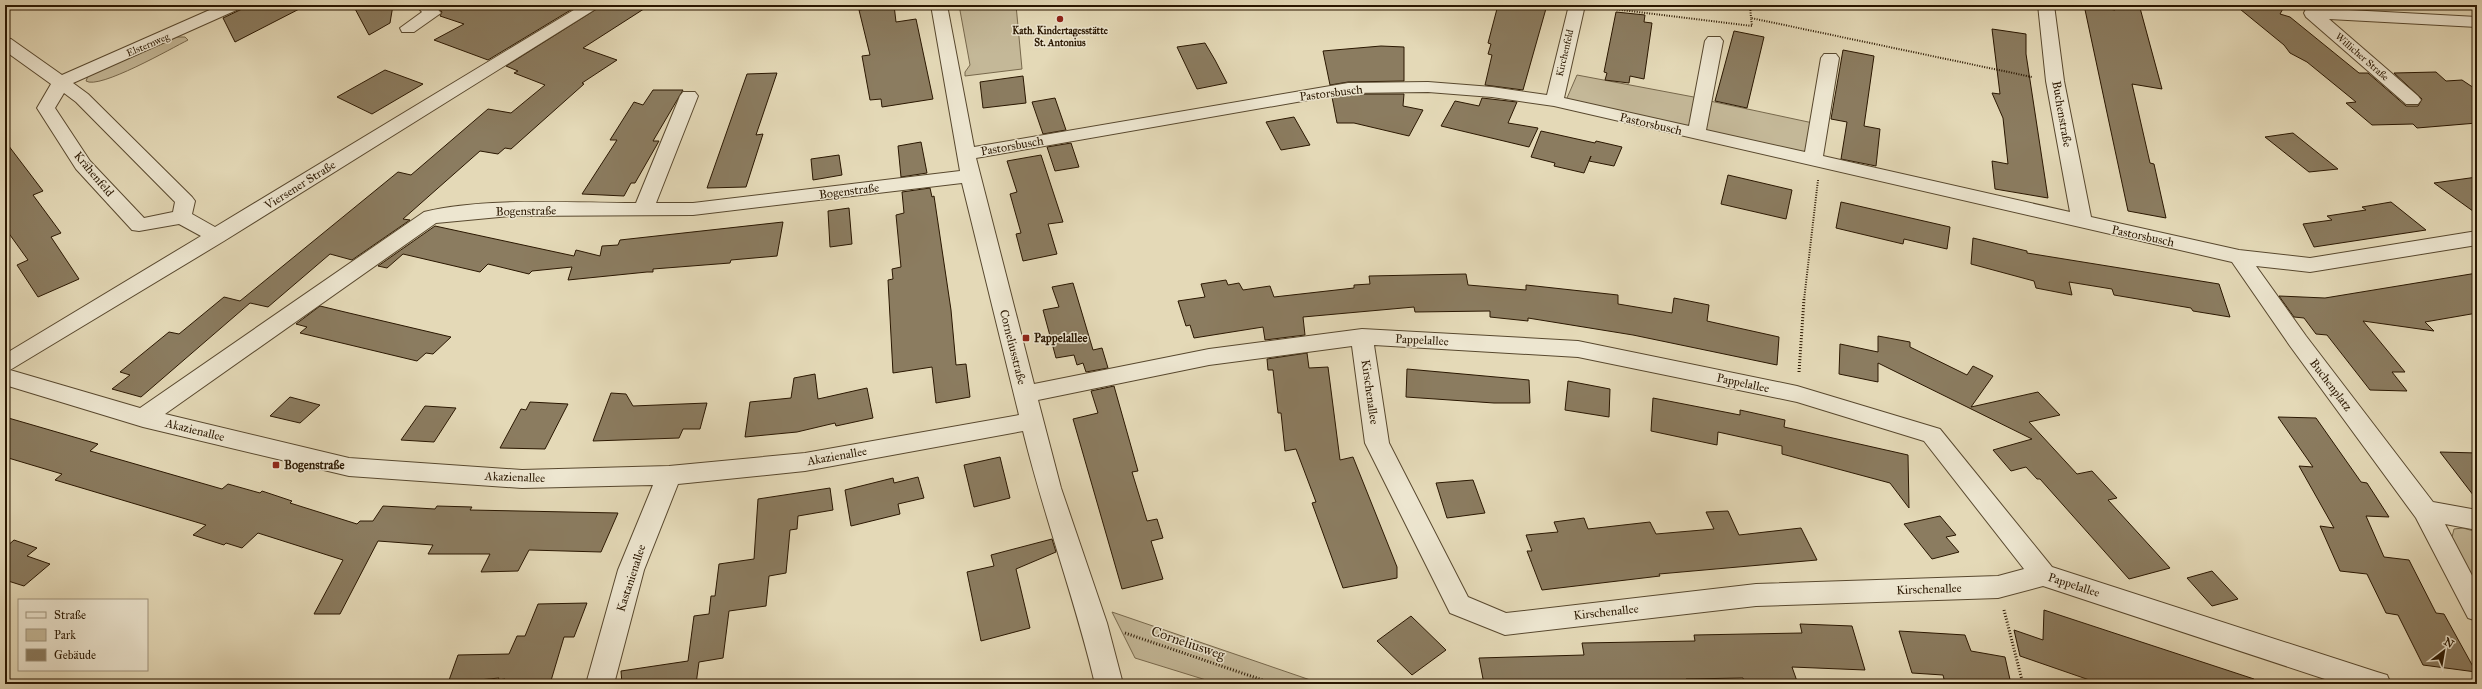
<svg xmlns="http://www.w3.org/2000/svg" width="2482" height="689" font-family="'IM FELL Great Primer',serif">
  <style>
    .green { fill: #c4b898; stroke: #77684c }
    .building { fill: #8b7c60; stroke: #2a1701 }
    .lines { fill: none; stroke-linecap: round; stroke-linejoin: round }
    .minor-casing { stroke: #58482e; stroke-width: 2 }
    .path-far1 { stroke: #2a1701; stroke-width: 2; stroke-dasharray: 1 1.5; stroke-linecap: butt }
    .path { stroke: #2a1701; stroke-width: 3; stroke-dasharray: 1 2; stroke-linecap: butt }
    .minor { fill: #ede6d0; fill-rule: evenodd }
    .poi-dot { fill: #8f2418; stroke: #ede6d0; stroke-width: 1.5 }
    .labels { text-anchor: middle; dominant-baseline: central; stroke-width: 3; stroke-linejoin: round; paint-order: stroke }
    .far-poi-label { font-size: 10px; font-weight: bold; fill: #2a1701; stroke: #ede6d0 }
    .far-street-label { font-size: 10px; fill: #2a1701; stroke: #ede6d0 }
    .street-label { font-size: 12px; fill: #2a1701; stroke: #ede6d0 }
    .poi-label { font-size: 12px; font-weight: bold; fill: #2a1701; stroke: #ede6d0; text-anchor: start }
    .near-street-label { font-size: 14px; fill: #2a1701; stroke: #ede6d0 }
  </style>
  <rect width="100%" height="100%" fill="#e4d9b7"/>
  <filter id="stains"><feTurbulence type="fractalNoise" baseFrequency=".005" numOctaves="4"/><feColorMatrix values="0 0 0 0 .2 0 0 0 0 .09 0 0 0 0 .02 0 0 0 .5 -.17"/></filter>
  <radialGradient id="worn" r=".72"><stop offset=".6" stop-color="#630" stop-opacity="0"/><stop offset="1" stop-color="#630" stop-opacity=".3"/></radialGradient>
  <g class="green">
    <polygon points="959,5 1016,5 1022,69 965,76 965,72 970,65"/>
    <path d="M177,37H185L188,40C172,48 99,90 86,81L88,76Z"/>
    <polygon points="1577,75 1699,98 1691,128 1573,102 1567,98"/>
    <polygon points="1710,101 1813,123 1807,155 1702,131"/>
    <polygon points="2463,528 2477,532 2477,589 2452,537 2454,529"/>
    <polygon points="1112,612 1322,684 1219,684 1135,658"/>
  </g>
  <g class="building">
    <polygon points="244,5 307,5 235,42 223,18 242,9"/>
    <polygon points="353,5 393,5 390,23 369,35"/>
    <polygon points="436,5 579,5 488,60 434,40 464,24 440,16 442,12"/>
    <polygon points="603,5 650,5 583,48 617,60 582,83 584,84 511,149 505,148 498,154 480,151 403,219 410,220 352,260 330,254 268,307 250,303 141,397 112,389 130,375 120,372 169,332 179,334 224,297 240,301 398,172 411,175 488,109 511,113 545,85 514,73 518,71 506,66"/>
    <polygon points="894,5 896,22 916,19 933,99 882,107 881,99 870,100 862,56 870,55 859,10"/>
    <polygon points="1498,5 1547,5 1523,90 1485,85 1492,55 1488,54 1491,44 1488,43"/>
    <polygon points="2084,5 2115,10 2114,5 2140,8 2162,89 2132,84 2150,163 2154,164 2166,218 2128,211"/>
    <polygon points="2235,5 2285,5 2280,14 2290,17 2359,73 2368,73 2406,106 2418,106 2422,99 2394,73 2436,72 2446,81 2462,80 2477,90 2477,123 2417,128 2413,124 2372,125 2346,103 2356,102 2307,62 2290,53 2284,45"/>
    <polygon points="1616,12 1645,15 1644,22 1652,23 1644,79 1630,76 1629,83 1605,80 1607,73 1604,72"/>
    <polygon points="1992,29 2026,34 2026,54 2048,198 1995,189 1992,161 2008,164 2003,118 1992,93 2000,94"/>
    <polygon points="1734,31 1764,37 1747,108 1715,101"/>
    <polygon points="1205,43 1215,60 1227,83 1197,89 1177,47"/>
    <polygon points="1381,46 1404,47 1404,81 1348,82 1330,85 1323,51"/>
    <polygon points="1843,50 1874,56 1864,126 1880,129 1876,166 1841,159 1847,122 1831,119"/>
    <polygon points="385,70 423,84 372,114 337,97"/>
    <polygon points="777,73 756,135 763,134 746,187 707,188 747,74"/>
    <polygon points="1023,76 1026,103 983,108 980,82"/>
    <polygon points="653,90 683,90 653,141 659,141 635,183 631,183 624,196 582,194 617,140 610,140 634,102 643,105"/>
    <polygon points="1348,94 1404,94 1403,106 1423,110 1409,136 1354,123 1337,123 1332,97"/>
    <polygon points="1055,98 1066,130 1043,134 1032,102"/>
    <polygon points="1482,98 1517,102 1508,123 1538,128 1529,147 1441,126 1455,101 1479,106"/>
    <polygon points="1294,117 1310,145 1281,150 1266,122"/>
    <polygon points="1541,131 1595,143 1596,141 1622,147 1614,166 1589,161 1591,156 1584,173 1554,166 1555,163 1531,157"/>
    <polygon points="2293,133 2338,169 2309,172 2265,137"/>
    <polygon points="5,141 43,191 33,195 61,233 51,237 79,279 38,297 17,265 28,260 5,228"/>
    <polygon points="921,142 927,173 901,177 898,146"/>
    <polygon points="1071,143 1079,167 1055,171 1047,147"/>
    <polygon points="839,155 842,175 813,180 811,159"/>
    <polygon points="1041,155 1063,222 1048,224 1057,254 1023,261 1016,234 1021,233 1010,194 1017,192 1007,161"/>
    <polygon points="1728,175 1792,190 1786,219 1721,204"/>
    <polygon points="2477,177 2477,214 2434,183"/>
    <polygon points="930,188 932,197 934,196 951,310 956,365 966,364 970,397 936,403 932,367 893,373 888,280 893,279 892,269 901,267 896,215 904,213 902,192"/>
    <polygon points="1841,202 1950,227 1947,249 1904,239 1903,244 1836,228"/>
    <polygon points="2391,202 2426,230 2314,247 2303,224 2332,220 2327,216 2366,210 2362,207"/>
    <polygon points="849,208 852,244 830,247 828,211"/>
    <polygon points="783,222 777,256 731,260 730,263 653,269 653,272 647,272 568,280 572,267 532,271 529,274 488,264 480,272 403,254 387,268 378,266 435,226 574,256 576,250 600,256 602,246 618,245 620,240"/>
    <polygon points="1973,238 2027,251 2027,253 2219,284 2230,317 2193,311 2191,308 2114,295 2112,289 2069,282 2072,295 2036,288 2034,281 1971,264"/>
    <polygon points="2477,273 2477,313 2425,322 2434,331 2363,321 2405,372 2392,372 2407,391 2370,390 2327,335 2316,334 2304,318 2294,317 2279,296 2325,298"/>
    <polygon points="1466,274 1468,285 1526,290 1526,285 1618,295 1618,304 1672,313 1674,298 1709,305 1707,321 1779,337 1777,365 1633,335 1528,318 1528,321 1490,317 1490,311 1415,312 1414,307 1303,317 1305,335 1265,340 1263,327 1194,338 1190,325 1186,326 1178,301 1205,297 1201,284 1226,280 1228,285 1239,283 1243,290 1270,286 1274,297 1354,288 1354,285 1370,284 1369,276"/>
    <polygon points="1073,283 1093,350 1102,348 1108,368 1086,372 1083,363 1077,365 1074,355 1056,358 1043,310 1059,307 1052,287"/>
    <polygon points="320,306 349,313 451,337 433,354 426,353 417,361 300,333 307,327 296,324"/>
    <polygon points="1878,336 1910,342 1910,347 1967,375 1973,366 1993,376 1971,407 2038,392 2060,415 2029,422 2077,474 2092,471 2117,498 2108,500 2170,568 2129,579 2040,479 2037,479 2026,467 2011,471 1993,450 2032,439 1878,363 1878,382 1839,374 1840,344 1878,352"/>
    <polygon points="1307,353 1309,368 1328,367 1340,460 1353,457 1397,567 1397,578 1343,588 1312,503 1316,502 1296,449 1285,451 1281,413 1278,413 1273,370 1268,370 1267,359"/>
    <polygon points="1407,369 1529,380 1530,403 1494,403 1406,397"/>
    <polygon points="815,374 818,399 867,388 873,418 836,426 835,423 797,432 745,437 750,402 791,398 794,378"/>
    <polygon points="1568,381 1610,389 1609,417 1565,410"/>
    <polygon points="1114,386 1138,471 1132,472 1147,521 1157,519 1163,538 1151,541 1163,579 1122,589 1073,419 1098,413 1091,391"/>
    <polygon points="611,393 626,394 633,406 707,403 700,429 683,429 679,438 593,441"/>
    <polygon points="290,397 320,405 300,423 270,416"/>
    <polygon points="1653,398 1740,415 1740,410 1785,420 1784,427 1908,455 1909,508 1890,483 1782,454 1782,446 1718,432 1717,445 1651,431"/>
    <polygon points="530,402 568,404 545,449 500,448 521,409 526,410"/>
    <polygon points="425,406 456,408 434,442 401,440"/>
    <polygon points="5,417 98,444 90,451 222,489 228,484 260,493 262,491 292,501 290,503 357,524 360,521 373,521 383,506 435,509 437,506 472,507 470,510 618,513 601,552 529,550 518,571 481,572 490,554 428,554 433,545 378,541 340,614 314,614 343,560 258,533 242,548 226,543 224,545 193,535 206,525 55,480 62,474 5,457"/>
    <polygon points="2278,417 2316,418 2361,482 2367,483 2389,517 2366,516 2384,557 2409,560 2436,613 2444,614 2476,672 2423,665 2398,615 2386,613 2367,574 2340,571 2320,526 2334,528 2299,466 2313,467"/>
    <polygon points="2440,452 2477,453 2477,500"/>
    <polygon points="1000,457 1010,498 974,507 964,465"/>
    <polygon points="918,477 924,498 898,504 900,514 851,526 845,490 893,478 894,483"/>
    <polygon points="1473,480 1485,513 1447,518 1436,483"/>
    <polygon points="830,488 833,510 798,516 797,529 790,530 786,573 769,576 766,606 729,611 723,658 699,662 696,684 622,684 621,671 688,661 694,616 709,614 711,596 715,596 719,564 754,559 758,499"/>
    <polygon points="1728,511 1739,535 1801,528 1817,560 1659,574 1660,576 1542,590 1527,551 1532,551 1526,535 1558,532 1554,522 1584,518 1588,529 1650,522 1656,534 1714,529 1706,512"/>
    <polygon points="1940,516 1956,535 1946,537 1959,552 1932,559 1904,524"/>
    <polygon points="1052,539 1056,552 1016,569 1030,628 981,641 967,572 994,566 991,555"/>
    <polygon points="14,540 37,548 27,556 50,564 24,586 5,580 5,548"/>
    <polygon points="2212,571 2238,599 2212,606 2187,578"/>
    <polygon points="587,603 574,637 564,637 550,684 504,684 505,679 498,680 499,678 448,683 458,655 509,654 517,636 525,636 538,604"/>
    <polygon points="2044,610 2254,679 2253,684 2101,684 2020,656 2014,630 2043,640"/>
    <polygon points="1411,616 1446,650 1412,675 1377,641"/>
    <polygon points="1800,624 1852,626 1865,670 1792,667 1798,684 1745,684 1743,678 1686,679 1687,684 1484,684 1479,658 1584,655 1582,643 1695,641 1694,635 1802,633"/>
    <polygon points="1899,631 1965,635 1971,651 2005,657 2011,684 1945,683 1943,675 1912,673"/>
  </g>
  <g class="lines">
    <defs>
      <g id="minor">
        <path d="M221,5H243L241,8L73,83L88,94L192,197L195,201L192,214L215,227L582,5H602L224,241L10,370L140,408L424,212C484,197 572,203 636,203L680,96L683,92H695L698,96L656,203H693L960,171L931,5H947L974,147L1348,83L1428,82L1492,87L1547,95L1569,5H1585L1564,98L1689,126L1705,41L1708,37H1720L1723,41L1706,130L1805,152L1821,58L1824,54H1836L1839,58L1823,156L2070,212L2046,81L2038,5H2054L2064,81L2091,217L2239,250L2310,258L2477,231V245L2310,272L2256,266L2306,336L2433,502L2477,510V530L2445,524L2477,585V621L2468,618L2416,518L2290,346L2232,262L1554,106L1492,97L1428,92L1348,93L976,158L1034,384L1209,349L1362,329L1578,341L1797,386L1940,429L2052,567L2377,672L2387,675L2391,684H2340L2043,586L1998,598L1756,606L1505,635L1450,613L1365,443L1352,346L1209,365L1038,400L1061,488L1107,623L1123,684H1095C1075,599 1044,517 1023,431L805,471L678,484L644,570L614,684H586L618,570L653,485L522,488L349,476L143,427L5,385V354L201,236L179,224L139,231L132,230L76,169L37,108L51,84L5,51V38L11,39L62,75ZM64,93L76,102L175,202L173,212L144,218L90,161L55,108ZM962,183L1019,415L805,453L669,466L522,470L349,458L165,414L436,223L510,216L693,215ZM1374,345L1578,357L1797,402L1924,441L2024,569L1998,576L1756,584L1506,613L1468,597L1389,443Z"/>
        <polygon points="416,5 434,5 441,13 414,32 402,32 400,28 422,12"/>
        <polygon points="2312,8 2477,17 2477,27 2329,19 2418,96 2421,100 2418,104 2406,104 2306,17 2304,13 2306,9"/>
      </g>
    </defs>
    <use href="#minor" class="minor-casing"/>
    <g class="path-far1">
      <polyline points="1750,5 1751,18"/>
      <polyline points="1597,7 1752,26 1751,18 2032,77"/>
      <polyline points="1804,300 1818,180"/>
    </g>
    <g class="path">
      <polyline points="1799,372 1804,299"/>
      <polyline points="2004,610 2023,684"/>
      <polyline points="1125,633 1274,684"/>
    </g>
    <use href="#minor" class="minor"/>
  </g>
  <g class="poi-dot">
    <circle cx="1060" cy="19" r="4"/>
    <rect x="1022" y="334" width="8" height="8" rx="2"/>
    <rect x="272" y="461" width="8" height="8" rx="2"/>
  </g>
  <g class="labels">
    <g class="far-poi-label">
      <text x="1060" y="31">Kath. Kindertagesstätte<tspan x="1060" dy="12">St. Antonius</tspan></text>
    </g>
    <g class="far-street-label">
      <text transform="translate(148 45) rotate(-23)">Elsternweg</text>
      <text transform="translate(1565 53) rotate(-77)">Kirchenfeld</text>
      <text transform="translate(2362 57) rotate(41)">Willicher Straße</text>
    </g>
    <g class="street-label">
      <text transform="translate(1331 93) rotate(-7)">Pastorsbusch</text>
      <text transform="translate(2062 114) rotate(80)">Buchenstraße</text>
      <text transform="translate(1651 124) rotate(13)">Pastorsbusch</text>
      <text transform="translate(1012 146) rotate(-10)">Pastorsbusch</text>
      <text transform="translate(94 174) rotate(50)">Krähenfeld</text>
      <text transform="translate(300 185) rotate(-32)">Viersener Straße</text>
      <text transform="translate(849 191) rotate(-7)">Bogenstraße</text>
      <text transform="translate(526 211) rotate(-1)">Bogenstraße</text>
      <text transform="translate(2143 236) rotate(12)">Pastorsbusch</text>
      <text transform="translate(1422 340) rotate(3)">Pappelallee</text>
      <text transform="translate(1013 347) rotate(76)">Corneliusstraße</text>
      <text transform="translate(1743 383) rotate(12)">Pappelallee</text>
      <text transform="translate(2331 385) rotate(53)">Buchenplatz</text>
      <text transform="translate(1370 392) rotate(82)">Kirschenallee</text>
      <text transform="translate(195 430) rotate(14)">Akazienallee</text>
      <text transform="translate(837 456) rotate(-10)">Akazienallee</text>
      <text transform="translate(515 477) rotate(2)">Akazienallee</text>
      <text transform="translate(631 578) rotate(-72)">Kastanienallee</text>
      <text transform="translate(2074 585) rotate(18)">Pappelallee</text>
      <text transform="translate(1929 589) rotate(-2)">Kirschenallee</text>
      <text transform="translate(1606 612) rotate(-6)">Kirschenallee</text>
    </g>
    <g class="poi-label">
      <text x="1034" y="338">Pappelallee</text>
      <text x="284" y="465">Bogenstraße</text>
    </g>
    <g class="near-street-label">
      <text transform="translate(1188 643) rotate(19)">Corneliusweg</text>
    </g>
  </g>
  <rect width="2482" height="689" fill="none" stroke="#e4d9b7" stroke-width="20"/>
  <rect x="6" y="6" width="2470" height="677" fill="none" stroke="#2a1701" stroke-width="2"/>
  <rect x="10" y="10" width="2462" height="669" fill="none" stroke="#2a1701"/>
  <rect x="18" y="599" width="130" height="72" fill="#ede6d0" stroke="#9f937d"/>
  <rect x="26" y="612" width="20" height="6" fill="#ede6d0" stroke="#9f937d"/>
  <text x="54" y="619" font-size="12" fill="#2a1701">Straße</text>
  <rect x="26" y="629" width="20" height="12" fill="#c4b898" stroke="#9f937d"/>
  <text x="54" y="639" font-size="12" fill="#2a1701">Park</text>
  <rect x="26" y="649" width="20" height="12" fill="#8b7c60" stroke="#9f937d"/>
  <text x="54" y="659" font-size="12" fill="#2a1701">Gebäude</text>
  <g transform="translate(2444 651) rotate(31)" stroke="#ede6d0" stroke-width="3" paint-order="stroke">
  <path d="M0-3L7 15L0 10L-7 15Z" fill="#2a1701"/>
  <text y="-6" font-size="11" font-weight="bold" text-anchor="middle" fill="#2a1701">N</text>
  </g>
  <rect width="100%" height="100%" filter="url(#stains)"/>
  <rect width="100%" height="100%" fill="url(#worn)"/>
</svg>
